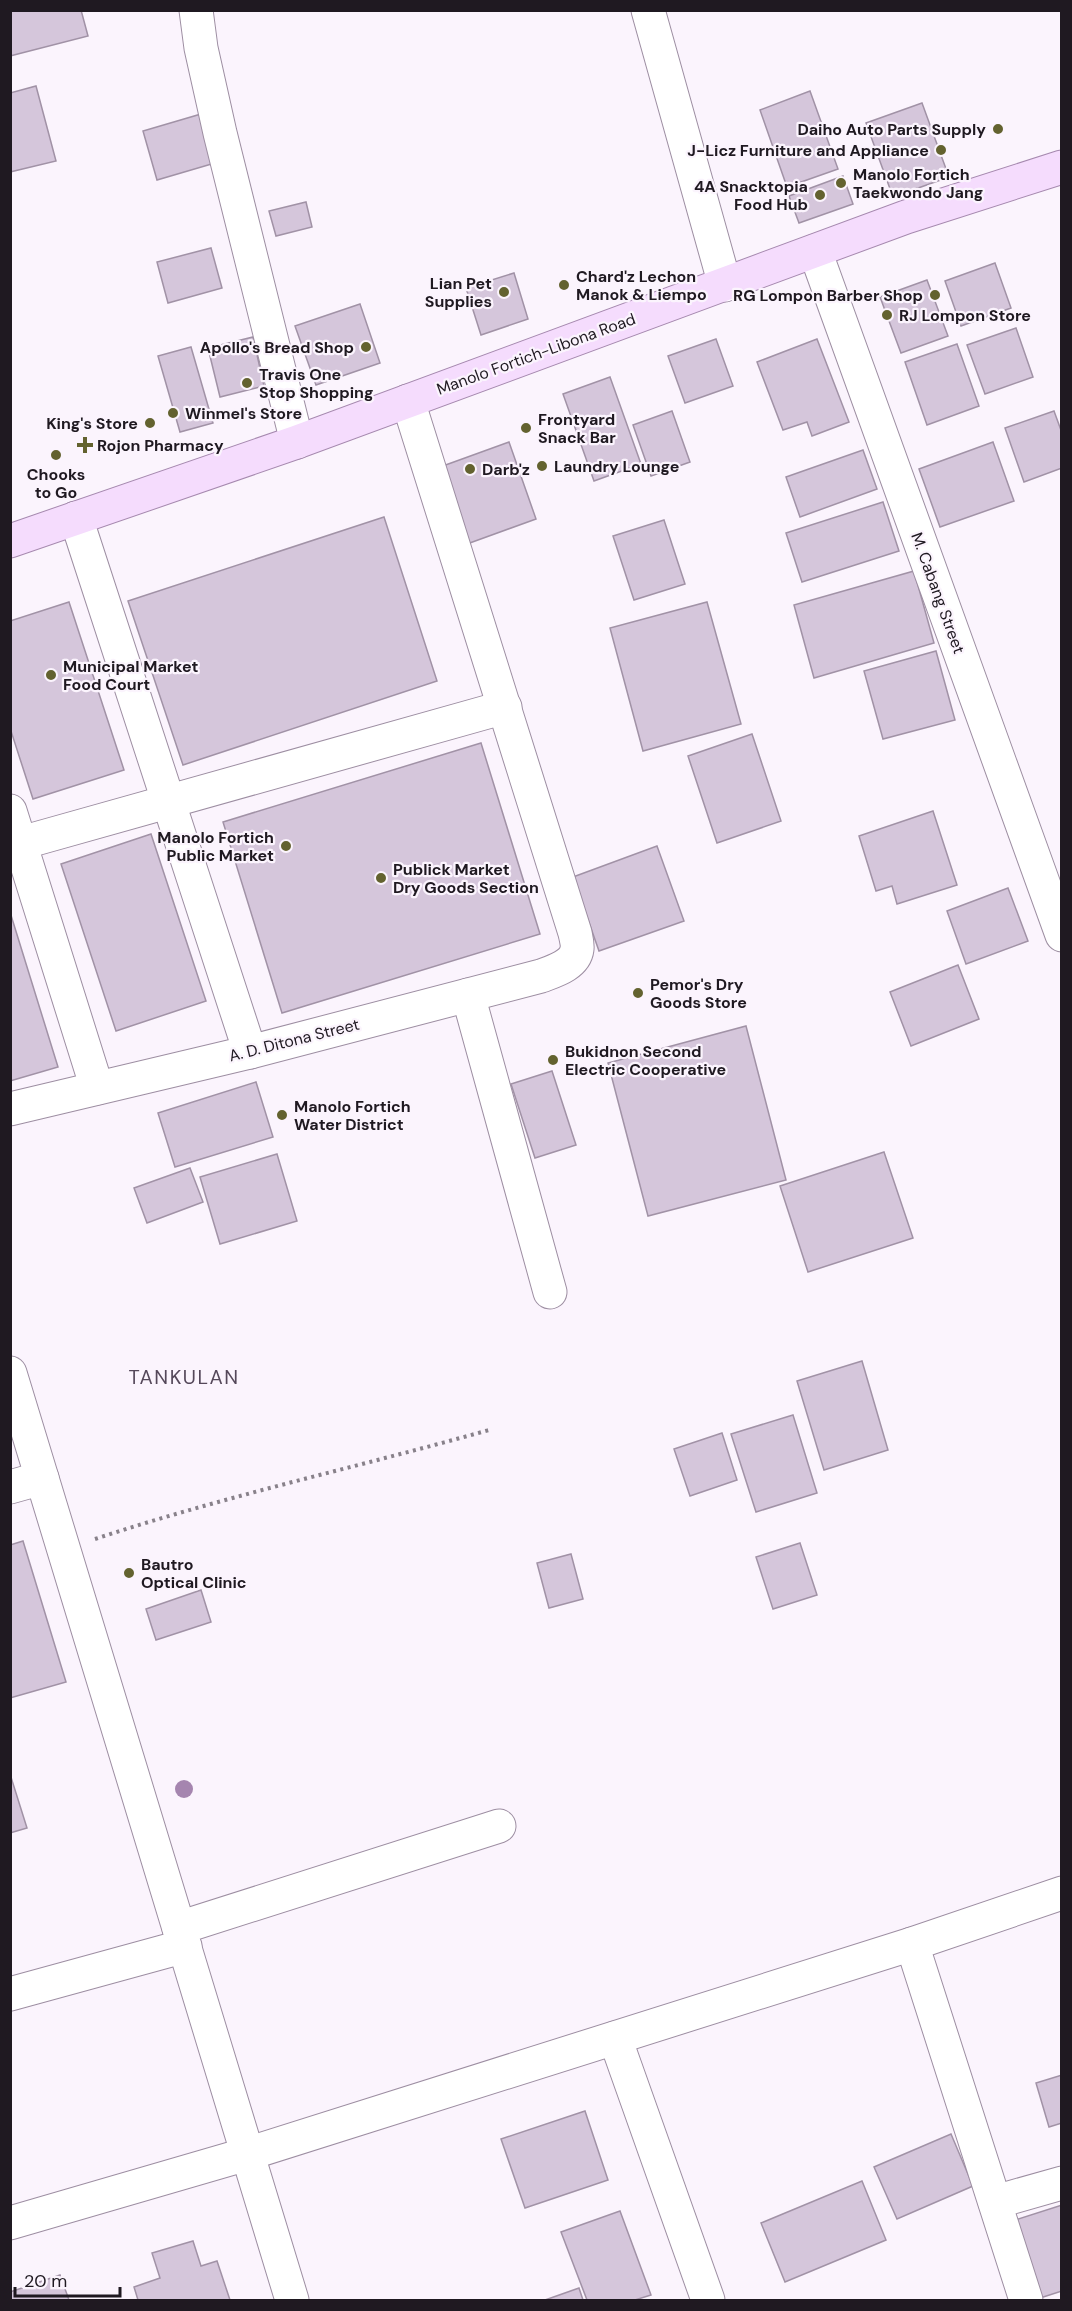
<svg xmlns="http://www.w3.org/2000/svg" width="1072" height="2311" font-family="'DM Sans',sans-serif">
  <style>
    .building { fill: #d5c6db; stroke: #a192a6; stroke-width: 1.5 }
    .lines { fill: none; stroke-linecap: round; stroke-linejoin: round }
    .minor-casing { stroke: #9d8ea2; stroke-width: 35 }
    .major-casing { stroke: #a689af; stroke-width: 35 }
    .path { stroke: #88818a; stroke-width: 4; stroke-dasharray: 3 4.5; stroke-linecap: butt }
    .minor { stroke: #fff; stroke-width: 33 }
    .major { stroke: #f5dcfd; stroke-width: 33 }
    .tree { fill: #a585af }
    .poi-dot { fill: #63622f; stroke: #fbf4fd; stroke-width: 2 }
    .labels { text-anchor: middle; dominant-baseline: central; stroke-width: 4.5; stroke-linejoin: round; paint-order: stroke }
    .poi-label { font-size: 16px; font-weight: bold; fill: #1f1921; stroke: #fbf4fd; text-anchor: start }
    .street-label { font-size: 16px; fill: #1f1921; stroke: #fbf4fd }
    .quarter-label { font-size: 20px; letter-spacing: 1.5px; fill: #55485a; stroke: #fbf4fd }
  </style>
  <rect width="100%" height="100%" fill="#fbf4fd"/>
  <g class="building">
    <polygon points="10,10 81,10 88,36 10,56"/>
    <polygon points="36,86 56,161 10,172 10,93"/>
    <polygon points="810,91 838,169 787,187 760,110"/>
    <polygon points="922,103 949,177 893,197 866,123"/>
    <polygon points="201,114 215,163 157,180 143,131"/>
    <polygon points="843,176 853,204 799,223 789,196"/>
    <polygon points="306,202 312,227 276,236 269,211"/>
    <polygon points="211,248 222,288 168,303 157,262"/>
    <polygon points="995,263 1011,308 961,326 945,281"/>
    <polygon points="514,273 528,319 481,335 466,288"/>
    <polygon points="927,280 948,336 901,353 880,297"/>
    <polygon points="360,304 380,363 316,385 295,326"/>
    <polygon points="1016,328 1033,377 985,394 967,345"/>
    <polygon points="253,337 264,386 220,397 208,348"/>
    <polygon points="716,339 733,386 685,403 668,356"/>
    <polygon points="817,339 849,422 812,436 807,422 783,430 757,362"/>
    <polygon points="957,344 979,406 927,425 905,362"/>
    <polygon points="191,347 213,423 180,432 158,356"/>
    <polygon points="610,377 641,464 594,481 563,394"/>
    <polygon points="672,411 690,462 651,476 633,425"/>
    <polygon points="1054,411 1062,433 1062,468 1024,482 1005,428"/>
    <polygon points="509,442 536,519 467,544 440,467"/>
    <polygon points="993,442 1014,501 940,527 919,469"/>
    <polygon points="863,450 877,489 800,517 786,477"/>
    <polygon points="883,502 899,551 802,582 786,533"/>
    <polygon points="384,517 437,681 183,765 128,601"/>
    <polygon points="664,520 685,584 634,600 613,536"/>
    <polygon points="914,571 934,643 814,678 794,605"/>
    <polygon points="69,602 124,770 33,799 10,728 10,621"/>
    <polygon points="707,602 741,724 643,751 610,628"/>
    <polygon points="936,651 955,720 883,739 864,671"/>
    <polygon points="752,734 781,821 717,843 688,756"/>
    <polygon points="481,743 540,934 282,1013 223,822"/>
    <polygon points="933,811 957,885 897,904 892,886 876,891 859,836"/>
    <polygon points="151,834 206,1001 116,1031 61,864"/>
    <polygon points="657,846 684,921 599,951 573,877"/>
    <polygon points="1008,888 1028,941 966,964 947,911"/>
    <polygon points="10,912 58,1067 10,1081"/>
    <polygon points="958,965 979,1019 911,1046 890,992"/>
    <polygon points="746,1026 786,1180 648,1216 608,1063"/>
    <polygon points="552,1071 576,1145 535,1158 511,1084"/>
    <polygon points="256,1082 273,1137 175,1167 158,1113"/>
    <polygon points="884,1152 913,1238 808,1272 780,1186"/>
    <polygon points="277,1154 297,1221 220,1244 200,1177"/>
    <polygon points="190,1168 203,1202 147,1223 134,1188"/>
    <polygon points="862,1361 888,1450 824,1470 797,1381"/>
    <polygon points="793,1415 817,1493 756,1512 731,1434"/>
    <polygon points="722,1433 737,1480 690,1496 674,1449"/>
    <polygon points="23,1541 66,1682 10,1698 10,1545"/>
    <polygon points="800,1543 817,1595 773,1609 756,1557"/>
    <polygon points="571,1554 583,1599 549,1608 537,1563"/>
    <polygon points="201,1590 211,1622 156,1640 146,1609"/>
    <polygon points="10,1774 27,1828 10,1833"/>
    <polygon points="1062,2075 1062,2123 1049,2127 1036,2083"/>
    <polygon points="585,2111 608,2180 525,2208 501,2139"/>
    <polygon points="951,2134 973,2186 897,2219 874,2167"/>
    <polygon points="862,2181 886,2240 785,2282 761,2223"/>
    <polygon points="1062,2205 1062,2291 1037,2299 1012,2221"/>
    <polygon points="620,2211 651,2295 635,2300 587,2300 561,2232"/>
    <polygon points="193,2241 201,2266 217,2261 230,2300 138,2300 134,2287 160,2278 152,2253"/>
    <polygon points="60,2275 69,2300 11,2300 10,2292"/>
    <polygon points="579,2288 583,2300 545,2300"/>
  </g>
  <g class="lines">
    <defs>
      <g id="minor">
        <polyline points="196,10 201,48 220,133 297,442"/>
        <polyline points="648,10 725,285"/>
        <polyline points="815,251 1062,935"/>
        <polyline points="76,518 250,1052"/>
        <polyline points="10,811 97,1088"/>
        <polyline points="21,843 505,707"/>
        <polyline points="468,995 550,1292"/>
        <path d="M10,1109L250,1052L541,976C554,971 575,965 577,949C578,945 576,938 575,933L408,401"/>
        <polyline points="10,1373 292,2300"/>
        <polyline points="10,1487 42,1478"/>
        <polyline points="179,1928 499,1826"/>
        <polyline points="912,1944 1026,2300"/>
        <polyline points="10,1994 185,1946"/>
        <polyline points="615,2038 708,2300"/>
        <polyline points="995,2202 1062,2183"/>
        <polyline points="10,2223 247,2154 912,1944 1062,1893"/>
      </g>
      <polyline id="major" points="10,541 297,442 906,217 1062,167"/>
    </defs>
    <use href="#minor" class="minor-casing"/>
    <use href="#major" class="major-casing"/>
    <path class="path" d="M95,1539C225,1496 358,1467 489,1430"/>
    <use href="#minor" class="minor"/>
    <use href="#major" class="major"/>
  </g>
  <circle class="tree" cx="184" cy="1789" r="9"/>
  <g class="poi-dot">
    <circle cx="998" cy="129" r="6"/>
    <circle cx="941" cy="150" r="6"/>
    <circle cx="841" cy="183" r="6"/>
    <circle cx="820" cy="195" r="6"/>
    <circle cx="564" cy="285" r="6"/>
    <circle cx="504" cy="292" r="6"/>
    <circle cx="935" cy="295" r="6"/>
    <circle cx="887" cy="315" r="6"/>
    <circle cx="366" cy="347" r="6"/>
    <circle cx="247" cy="383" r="6"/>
    <circle cx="173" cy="413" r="6"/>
    <circle cx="150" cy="423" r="6"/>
    <circle cx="526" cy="428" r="6"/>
    <path d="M82 436h6v6h6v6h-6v6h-6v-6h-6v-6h6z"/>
    <circle cx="56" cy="455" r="6"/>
    <circle cx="542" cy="466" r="6"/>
    <circle cx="470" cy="469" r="6"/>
    <circle cx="51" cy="675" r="6"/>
    <circle cx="286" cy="846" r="6"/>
    <circle cx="381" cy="878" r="6"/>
    <circle cx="638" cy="993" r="6"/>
    <circle cx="553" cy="1060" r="6"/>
    <circle cx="282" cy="1115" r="6"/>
    <circle cx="129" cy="1573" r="6"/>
  </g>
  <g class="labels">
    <g class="poi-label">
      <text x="986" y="129" text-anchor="end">Daiho Auto Parts Supply</text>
      <text x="929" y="150" text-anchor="end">J-Licz Furniture and Appliance</text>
      <text x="853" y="174">Manolo Fortich<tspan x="853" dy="18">Taekwondo Jang</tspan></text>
      <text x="808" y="186" text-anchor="end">4A Snacktopia<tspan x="808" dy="18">Food Hub</tspan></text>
      <text x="576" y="276">Chard'z Lechon<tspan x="576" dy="18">Manok &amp; Liempo</tspan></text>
      <text x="492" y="283" text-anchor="end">Lian Pet<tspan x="492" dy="18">Supplies</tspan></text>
      <text x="923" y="295" text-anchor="end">RG Lompon Barber Shop</text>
      <text x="899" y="315">RJ Lompon Store</text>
      <text x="354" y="347" text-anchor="end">Apollo's Bread Shop</text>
      <text x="259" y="374">Travis One<tspan x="259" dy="18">Stop Shopping</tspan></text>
      <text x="185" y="413">Winmel's Store</text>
      <text x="538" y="419">Frontyard<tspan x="538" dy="18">Snack Bar</tspan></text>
      <text x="138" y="423" text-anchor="end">King's Store</text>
      <text x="97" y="445">Rojon Pharmacy</text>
      <text x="554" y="466">Laundry Lounge</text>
      <text x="482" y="469">Darb'z</text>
      <text x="56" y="474" text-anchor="middle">Chooks<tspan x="56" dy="18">to Go</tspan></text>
      <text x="63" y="666">Municipal Market<tspan x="63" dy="18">Food Court</tspan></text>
      <text x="274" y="837" text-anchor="end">Manolo Fortich<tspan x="274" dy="18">Public Market</tspan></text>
      <text x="393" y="869">Publick Market<tspan x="393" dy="18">Dry Goods Section</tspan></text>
      <text x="650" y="984">Pemor's Dry<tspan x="650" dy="18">Goods Store</tspan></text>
      <text x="565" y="1051">Bukidnon Second<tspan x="565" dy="18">Electric Cooperative</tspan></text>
      <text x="294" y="1106">Manolo Fortich<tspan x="294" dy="18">Water District</tspan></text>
      <text x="141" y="1564">Bautro<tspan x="141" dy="18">Optical Clinic</tspan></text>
    </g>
    <g class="street-label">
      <text transform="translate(536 354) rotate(-20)">Manolo Fortich-Libona Road</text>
      <text transform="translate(938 593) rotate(70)">M. Cabang Street</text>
      <text transform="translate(294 1040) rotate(-14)">A. D. Ditona Street</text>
    </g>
    <g class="quarter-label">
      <text x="184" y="1377">TANKULAN</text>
    </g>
  </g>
  <rect width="1072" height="2311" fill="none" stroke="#1f1921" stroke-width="24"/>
  <path d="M15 2287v9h105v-9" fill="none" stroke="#1f1921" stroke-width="3"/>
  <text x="24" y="2287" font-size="18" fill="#1f1921" stroke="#fbf4fd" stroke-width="4.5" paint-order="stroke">20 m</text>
</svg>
